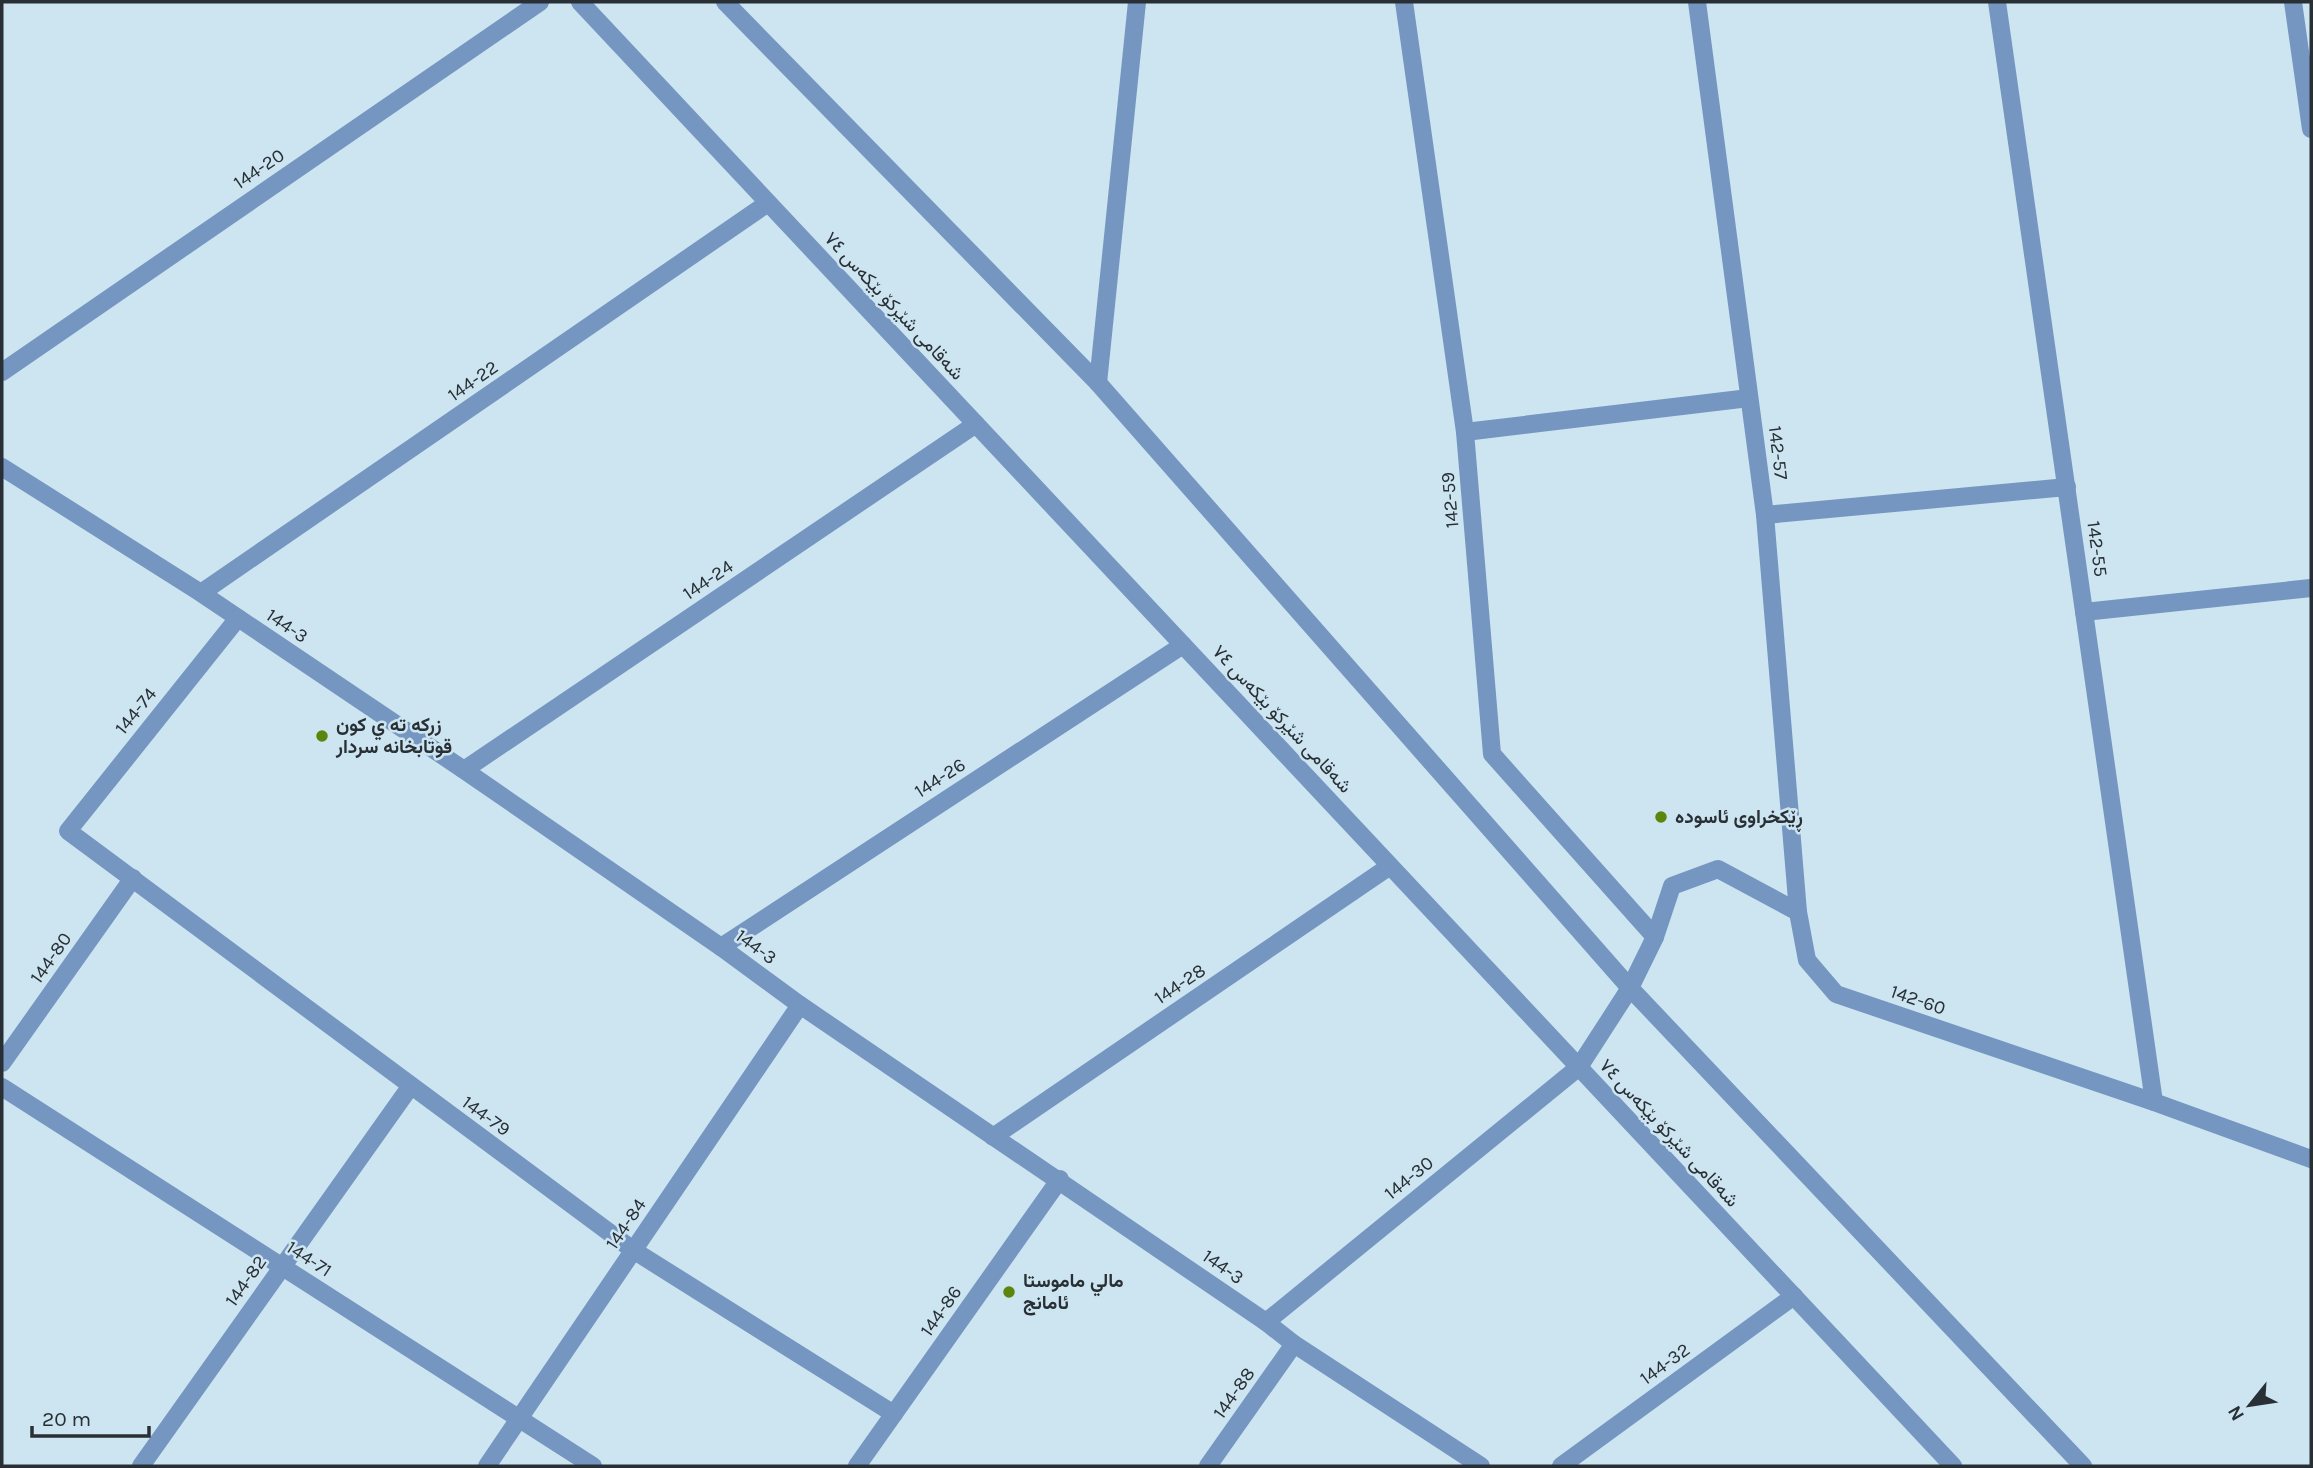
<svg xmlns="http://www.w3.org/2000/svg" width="2313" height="1468" font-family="Karla,Vazirmatn,sans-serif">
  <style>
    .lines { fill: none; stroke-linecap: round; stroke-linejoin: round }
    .minor { stroke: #7496c0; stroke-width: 18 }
    .tertiary { stroke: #7496c0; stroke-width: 18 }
    .poi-dot { fill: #5c850c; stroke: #cde4f1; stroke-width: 2.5 }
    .labels { text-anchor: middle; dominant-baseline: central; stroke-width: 5; stroke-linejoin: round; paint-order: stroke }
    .street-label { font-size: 19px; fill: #283035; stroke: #cde4f1 }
    .poi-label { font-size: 19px; font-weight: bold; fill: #283035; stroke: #cde4f1; text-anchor: start }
  </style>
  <rect width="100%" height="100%" fill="#cde4f1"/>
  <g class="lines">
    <g class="minor">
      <polyline points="1404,2 1465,432 1492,754 1655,937"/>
      <polyline points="1697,2 1765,515 1798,912"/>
      <polyline points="1997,2 2154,1102"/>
      <polyline points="2293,2 2311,129"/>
      <polyline points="2,372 540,2"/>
      <polyline points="1098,383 1137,2"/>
      <polyline points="1465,432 1749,398"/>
      <polyline points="2,467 201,593 464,770 721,947 800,1005 1266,1322 1294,1344 1481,1466"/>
      <polyline points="1765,515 2067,487"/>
      <polyline points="201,593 768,203"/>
      <polyline points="2084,612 2311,588"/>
      <polyline points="238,618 68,831 633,1250 894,1414"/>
      <polyline points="464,770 976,424"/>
      <polyline points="721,947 1183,645"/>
      <polyline points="2,1063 133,878"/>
      <polyline points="2,1087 593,1466"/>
      <polyline points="993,1137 1390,866"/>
      <polyline points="1266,1322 1579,1067 1630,988 1655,937 1672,886 1718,869 1798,912 1807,960 1836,994 2154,1102 2311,1159"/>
      <polyline points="141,1466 410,1087"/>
      <polyline points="487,1466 800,1005"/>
      <polyline points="857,1466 1060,1179"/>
      <polyline points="1208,1466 1294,1344"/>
      <polyline points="1561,1466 1794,1296"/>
    </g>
    <g class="tertiary">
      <polyline points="580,2 1953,1466"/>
      <polyline points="725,2 1098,383 1630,988 2083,1466"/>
    </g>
  </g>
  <g class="poi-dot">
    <circle cx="322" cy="736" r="7"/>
    <circle cx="1661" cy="817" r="7"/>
    <circle cx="1009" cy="1292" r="7"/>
  </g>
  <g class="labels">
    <g class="street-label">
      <text transform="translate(259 169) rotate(-34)">144-20</text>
      <text transform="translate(894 306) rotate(47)">شەقامی شێرکۆ بێکەس ٧٤</text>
      <text transform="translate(473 381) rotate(-35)">144-22</text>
      <text transform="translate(1778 453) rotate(83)">142-57</text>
      <text transform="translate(1450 500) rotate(-95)">142-59</text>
      <text transform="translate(2097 549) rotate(82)">142-55</text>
      <text transform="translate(708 580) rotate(-34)">144-24</text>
      <text transform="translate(287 626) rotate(34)">144-3</text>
      <text transform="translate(136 711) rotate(-51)">144-74</text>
      <text transform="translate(1282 719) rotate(47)">شەقامی شێرکۆ بێکەس ٧٤</text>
      <text transform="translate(940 778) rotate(-33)">144-26</text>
      <text transform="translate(756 947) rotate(36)">144-3</text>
      <text transform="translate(51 958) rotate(-55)">144-80</text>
      <text transform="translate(1180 984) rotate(-34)">144-28</text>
      <text transform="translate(1918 1000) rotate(19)">142-60</text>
      <text transform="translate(486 1116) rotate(36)">144-79</text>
      <text transform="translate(1669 1133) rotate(47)">شەقامی شێرکۆ بێکەس ٧٤</text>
      <text transform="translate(1409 1178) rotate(-39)">144-30</text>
      <text transform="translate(626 1224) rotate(-56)">144-84</text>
      <text transform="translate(309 1259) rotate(33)">144-71</text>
      <text transform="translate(1223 1267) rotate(35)">144-3</text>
      <text transform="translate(246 1281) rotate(-55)">144-82</text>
      <text transform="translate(941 1311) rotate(-55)">144-86</text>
      <text transform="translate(1665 1364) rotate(-36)">144-32</text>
      <text transform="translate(1234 1393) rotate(-55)">144-88</text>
    </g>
    <g class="poi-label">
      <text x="336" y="725">زركه ته ي كون<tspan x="336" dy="22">قوتابخانه سردار</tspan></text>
      <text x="1675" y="817">ڕێکخراوی ئاسودە</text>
      <text x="1023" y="1281">مالي ماموستا<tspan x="1023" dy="22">ئامانج</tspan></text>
    </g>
  </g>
  <rect width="2313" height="1468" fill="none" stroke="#283035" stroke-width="7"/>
  <g transform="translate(2250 1405) rotate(240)" stroke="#cde4f1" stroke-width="5" paint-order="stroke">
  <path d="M0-5L12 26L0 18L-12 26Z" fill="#283035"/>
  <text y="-10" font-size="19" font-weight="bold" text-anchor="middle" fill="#283035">N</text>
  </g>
  <path d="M32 1426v10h117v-10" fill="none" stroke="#283035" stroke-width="3.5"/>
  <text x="42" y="1426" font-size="21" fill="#283035" stroke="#cde4f1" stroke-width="5" paint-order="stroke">20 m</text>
</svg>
